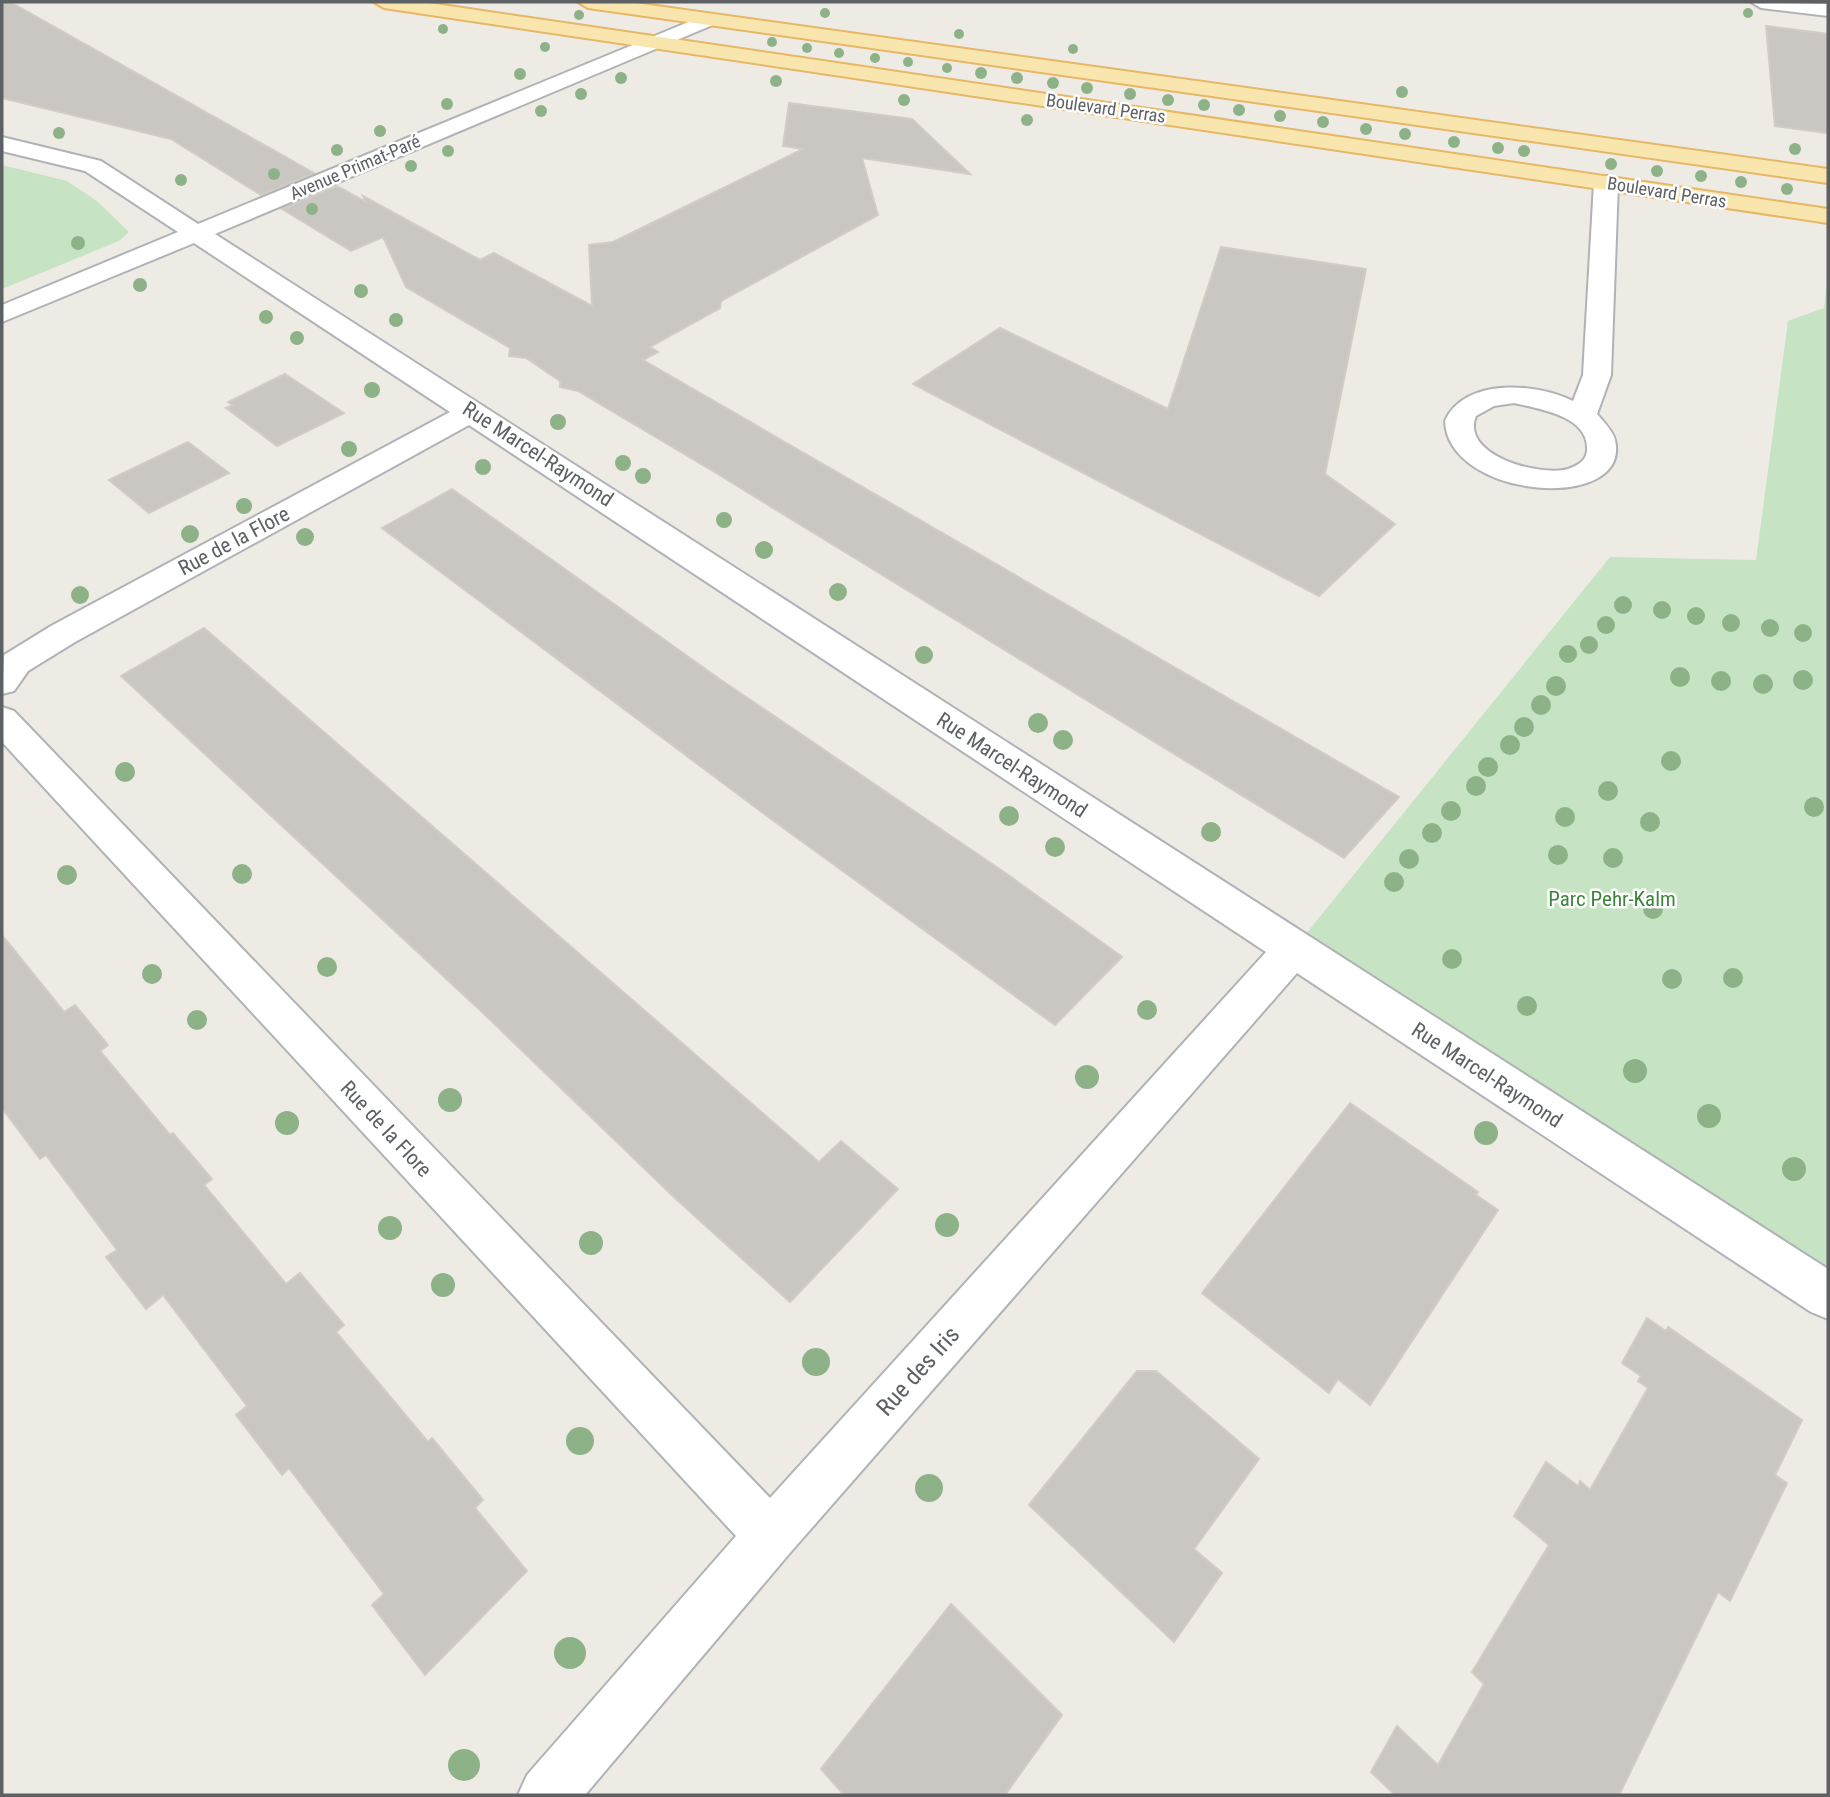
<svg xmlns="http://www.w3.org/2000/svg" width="1830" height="1797" font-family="'Roboto Condensed',sans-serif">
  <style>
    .green { fill: #c6e4c3 }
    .building { fill: #cac6c1; stroke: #d2ccc4; stroke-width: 2 }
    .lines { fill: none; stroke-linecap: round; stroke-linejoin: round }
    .minor-casing { stroke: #b0b3b6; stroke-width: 4 }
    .major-casing { stroke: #e7b765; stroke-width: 4 }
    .minor { fill: #fff; fill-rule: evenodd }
    .major { fill: #f9e6af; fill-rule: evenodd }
    .tree { fill: #8eb288 }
    .labels { text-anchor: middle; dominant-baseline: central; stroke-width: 5; stroke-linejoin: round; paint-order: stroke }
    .far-street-label { font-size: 18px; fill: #5d6164; stroke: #fff }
    .street-label { font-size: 21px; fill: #5d6164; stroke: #fff }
    .park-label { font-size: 21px; fill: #3f843c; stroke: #fff }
    .near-street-label { font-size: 24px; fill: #5d6164; stroke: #fff }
  </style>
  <rect width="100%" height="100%" fill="#eeebe5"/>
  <g class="green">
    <polygon points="2,165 67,181 97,201 129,232 119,241 2,289"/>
    <polygon points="1828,273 1828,1296 1293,950 1610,557 1756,560 1788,321 1824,308"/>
  </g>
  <g class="building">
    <polygon points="2,2 10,2 314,173 261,195 171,139 2,98"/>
    <polygon points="1766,26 1828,34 1828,133 1775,126"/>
    <polygon points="789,103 912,119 970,174 862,158 878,215 721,301 720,308 650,347 658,352 643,360 1399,797 1344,858 716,473 578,391 560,387 560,381 526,358 509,356 510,348 406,287 383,237 351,251 282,209 337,186 366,202 363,196 480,260 494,253 592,306 589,245 613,242 803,149 783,146"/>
    <polygon points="1221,247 1366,269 1325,474 1395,524 1319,596 913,384 1000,328 1168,409"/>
    <polygon points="285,374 344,413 277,446 226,408 233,405 228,402"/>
    <polygon points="188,442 229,473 149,513 109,480"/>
    <polygon points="452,489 721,680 1004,872 1122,957 1055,1025 771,819 382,528"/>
    <polygon points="204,628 819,1162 841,1141 898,1189 790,1302 676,1199 482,1012 121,676"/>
    <polygon points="2,935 64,1012 75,1005 108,1045 100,1051 170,1135 173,1133 212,1179 204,1185 286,1284 300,1273 344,1325 336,1332 428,1442 432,1438 483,1500 475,1508 527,1571 425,1675 372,1605 384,1594 289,1468 282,1475 236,1415 247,1406 163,1295 146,1309 106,1257 117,1250 46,1155 40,1159 2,1108"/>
    <polygon points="1350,1103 1478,1192 1476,1195 1498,1210 1370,1405 1338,1379 1329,1393 1202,1293"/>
    <polygon points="1647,1318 1666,1331 1668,1327 1802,1420 1775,1475 1787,1483 1730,1601 1718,1592 1619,1795 1395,1795 1371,1772 1397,1726 1438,1765 1484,1684 1472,1672 1549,1545 1514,1516 1546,1462 1578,1486 1580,1481 1590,1490 1648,1388 1638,1381 1641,1376 1622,1363"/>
    <polygon points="1137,1371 1156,1371 1259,1459 1194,1549 1222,1573 1174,1642 1029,1505"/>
    <polygon points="951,1604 1062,1715 1005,1795 844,1795 821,1769"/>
  </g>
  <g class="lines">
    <defs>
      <g id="minor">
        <polygon points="1751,2 1828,4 1828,16 1761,8"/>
        <polygon points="708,14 715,16 718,20 715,24 215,234 1828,1269 1828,1319 1811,1312 1297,973 789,1554 585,1795 518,1795 527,1775 736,1536 2,742 2,707 14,711 770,1498 1266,952 469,425 75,642 28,671 14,691 2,694 4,655 51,626 450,412 194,243 2,322 2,305 178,232 85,171 2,151 2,137 101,161 198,224"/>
        <path d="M1606,176L1614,178L1618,183L1611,375L1597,414C1603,421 1613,431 1615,440C1632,513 1448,500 1445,421C1464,377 1538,383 1573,401L1583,375L1594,183L1598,178ZM1514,403C1538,409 1586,415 1587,447C1588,459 1580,465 1568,469C1541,477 1460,456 1476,416L1494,406Z"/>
      </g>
      <g id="major">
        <polygon points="374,2 422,2 1828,209 1828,223 384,8"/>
        <polygon points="578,2 628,2 1828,169 1828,183 588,8"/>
      </g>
    </defs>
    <use href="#minor" class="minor-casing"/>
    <use href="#major" class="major-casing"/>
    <use href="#minor" class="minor"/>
    <use href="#major" class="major"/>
  </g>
  <g class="tree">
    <circle cx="825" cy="13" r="5"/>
    <circle cx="1748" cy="13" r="5"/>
    <circle cx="579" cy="15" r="5"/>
    <circle cx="443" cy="29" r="5"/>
    <circle cx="959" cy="34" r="5"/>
    <circle cx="772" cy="42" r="5"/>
    <circle cx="545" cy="47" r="5"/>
    <circle cx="807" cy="48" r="5"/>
    <circle cx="1073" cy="49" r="5"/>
    <circle cx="839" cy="53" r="5"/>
    <circle cx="875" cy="58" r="5"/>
    <circle cx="908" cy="62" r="5"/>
    <circle cx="947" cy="68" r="5"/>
    <circle cx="981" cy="73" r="6"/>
    <circle cx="520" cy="74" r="6"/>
    <circle cx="621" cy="78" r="6"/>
    <circle cx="1017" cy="78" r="6"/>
    <circle cx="776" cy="81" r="6"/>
    <circle cx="1053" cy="83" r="6"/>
    <circle cx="1087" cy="88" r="6"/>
    <circle cx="1402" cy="92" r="6"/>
    <circle cx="581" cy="94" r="6"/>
    <circle cx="1130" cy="94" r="6"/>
    <circle cx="904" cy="100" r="6"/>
    <circle cx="1168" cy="100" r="6"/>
    <circle cx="447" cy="104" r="6"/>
    <circle cx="1204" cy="105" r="6"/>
    <circle cx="1239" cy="110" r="6"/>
    <circle cx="541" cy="111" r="6"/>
    <circle cx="1280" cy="116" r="6"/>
    <circle cx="1027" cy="120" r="6"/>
    <circle cx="1323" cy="122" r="6"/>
    <circle cx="1366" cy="129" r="6"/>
    <circle cx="380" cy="131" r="6"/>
    <circle cx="59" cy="133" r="6"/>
    <circle cx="1405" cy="134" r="6"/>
    <circle cx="1454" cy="142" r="6"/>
    <circle cx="1498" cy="148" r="6"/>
    <circle cx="1795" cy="149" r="6"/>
    <circle cx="337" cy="150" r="6"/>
    <circle cx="448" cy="151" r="6"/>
    <circle cx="1524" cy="151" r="6"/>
    <circle cx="1611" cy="164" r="6"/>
    <circle cx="411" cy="166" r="6"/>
    <circle cx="1657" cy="171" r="6"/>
    <circle cx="274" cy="174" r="6"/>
    <circle cx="1701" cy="176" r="6"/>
    <circle cx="181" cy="180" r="6"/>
    <circle cx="1741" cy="182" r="6"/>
    <circle cx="1787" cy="189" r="6"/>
    <circle cx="312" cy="209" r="6"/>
    <circle cx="78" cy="243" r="7"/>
    <circle cx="140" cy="285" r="7"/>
    <circle cx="361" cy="291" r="7"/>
    <circle cx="266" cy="317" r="7"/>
    <circle cx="396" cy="320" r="7"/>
    <circle cx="297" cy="338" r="7"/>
    <circle cx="372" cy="390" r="8"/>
    <circle cx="558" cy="422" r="8"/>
    <circle cx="349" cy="449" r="8"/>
    <circle cx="623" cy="463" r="8"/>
    <circle cx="483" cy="467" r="8"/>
    <circle cx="643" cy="476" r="8"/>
    <circle cx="244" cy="506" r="8"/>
    <circle cx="724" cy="520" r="8"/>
    <circle cx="190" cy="534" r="9"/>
    <circle cx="305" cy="537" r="9"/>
    <circle cx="764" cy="550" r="9"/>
    <circle cx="838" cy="592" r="9"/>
    <circle cx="80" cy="595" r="9"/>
    <circle cx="1623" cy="605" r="9"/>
    <circle cx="1662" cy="610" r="9"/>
    <circle cx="1696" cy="616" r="9"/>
    <circle cx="1731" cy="623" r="9"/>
    <circle cx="1606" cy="625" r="9"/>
    <circle cx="1770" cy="628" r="9"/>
    <circle cx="1803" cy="633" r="9"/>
    <circle cx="1589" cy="645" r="9"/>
    <circle cx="1568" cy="654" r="9"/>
    <circle cx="924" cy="655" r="9"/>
    <circle cx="1680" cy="677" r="10"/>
    <circle cx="1803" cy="680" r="10"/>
    <circle cx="1721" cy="681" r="10"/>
    <circle cx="1763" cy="684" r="10"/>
    <circle cx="1556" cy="686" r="10"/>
    <circle cx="1541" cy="705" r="10"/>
    <circle cx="1038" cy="723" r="10"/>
    <circle cx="1524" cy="727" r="10"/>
    <circle cx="1063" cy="740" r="10"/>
    <circle cx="1510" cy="745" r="10"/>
    <circle cx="1671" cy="761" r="10"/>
    <circle cx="1488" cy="767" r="10"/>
    <circle cx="125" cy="772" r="10"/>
    <circle cx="1476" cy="786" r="10"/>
    <circle cx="1608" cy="791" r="10"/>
    <circle cx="1814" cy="807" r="10"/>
    <circle cx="1451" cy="811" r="10"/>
    <circle cx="1009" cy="816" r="10"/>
    <circle cx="1565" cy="817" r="10"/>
    <circle cx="1650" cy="822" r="10"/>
    <circle cx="1211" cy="832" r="10"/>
    <circle cx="1432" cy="833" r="10"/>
    <circle cx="1055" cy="847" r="10"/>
    <circle cx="1558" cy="855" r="10"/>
    <circle cx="1613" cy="858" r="10"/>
    <circle cx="1409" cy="859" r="10"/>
    <circle cx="242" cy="874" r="10"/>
    <circle cx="67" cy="875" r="10"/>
    <circle cx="1394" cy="882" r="10"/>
    <circle cx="1653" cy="909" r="10"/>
    <circle cx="1452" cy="959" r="10"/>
    <circle cx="327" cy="967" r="10"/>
    <circle cx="152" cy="974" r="10"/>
    <circle cx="1733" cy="978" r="10"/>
    <circle cx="1672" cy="979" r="10"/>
    <circle cx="1527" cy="1006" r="10"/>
    <circle cx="1147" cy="1010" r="10"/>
    <circle cx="197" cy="1020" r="10"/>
    <circle cx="1635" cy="1071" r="12"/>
    <circle cx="1087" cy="1077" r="12"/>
    <circle cx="450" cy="1100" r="12"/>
    <circle cx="1709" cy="1116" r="12"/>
    <circle cx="287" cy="1123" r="12"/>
    <circle cx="1486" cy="1133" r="12"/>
    <circle cx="1794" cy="1169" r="12"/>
    <circle cx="947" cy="1225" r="12"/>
    <circle cx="390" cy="1228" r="12"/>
    <circle cx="591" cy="1243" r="12"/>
    <circle cx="443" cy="1285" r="12"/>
    <circle cx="816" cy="1362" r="14"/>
    <circle cx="580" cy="1441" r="14"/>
    <circle cx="929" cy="1488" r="14"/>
    <circle cx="570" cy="1653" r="16"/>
    <circle cx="464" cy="1765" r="16"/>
  </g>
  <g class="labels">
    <g class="far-street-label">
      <text transform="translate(1106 108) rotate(8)">Boulevard Perras</text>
      <text transform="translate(355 167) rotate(-23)">Avenue Primat-Paré</text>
      <text transform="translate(1667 192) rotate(9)">Boulevard Perras</text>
    </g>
    <g class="street-label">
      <text transform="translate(538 454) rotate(33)">Rue Marcel-Raymond</text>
      <text transform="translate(234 541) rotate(-28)">Rue de la Flore</text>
      <text transform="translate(1012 765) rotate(33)">Rue Marcel-Raymond</text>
      <text transform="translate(1487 1075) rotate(33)">Rue Marcel-Raymond</text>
      <text transform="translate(386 1129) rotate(47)">Rue de la Flore</text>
    </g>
    <g class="park-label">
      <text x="1612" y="899">Parc Pehr-Kalm</text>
    </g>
    <g class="near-street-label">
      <text transform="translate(918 1371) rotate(-48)">Rue des Iris</text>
    </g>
  </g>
  <rect width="1830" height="1797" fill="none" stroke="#5d6164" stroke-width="7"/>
</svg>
